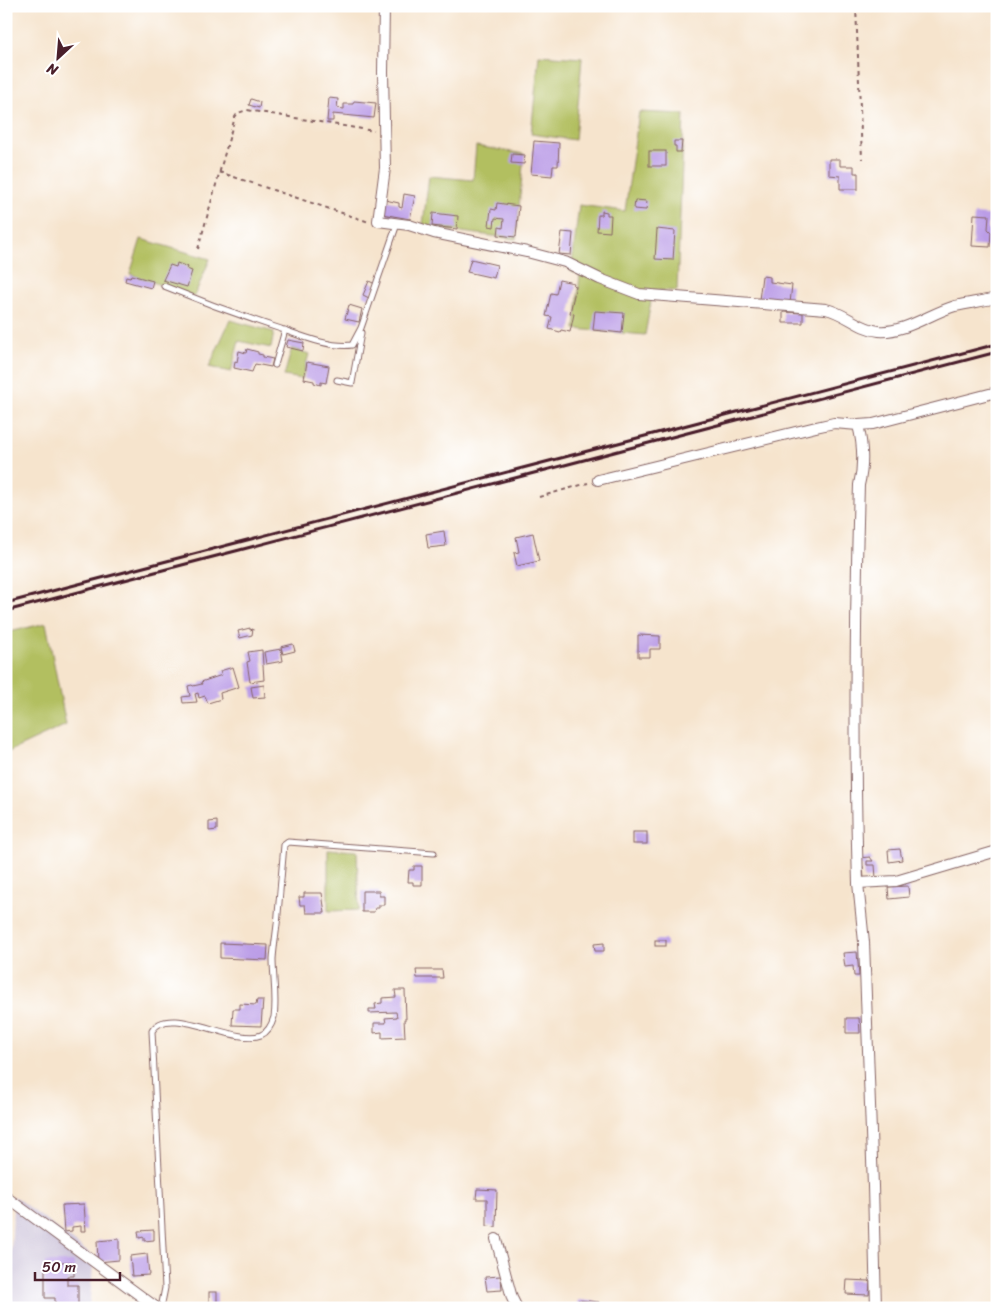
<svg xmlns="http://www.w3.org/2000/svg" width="1003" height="1314" font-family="Sriracha,sans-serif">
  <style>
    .industrial { fill: #c9bfd7 }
    .green { fill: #b2bf61; stroke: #7e6f46 }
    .building { fill: #bb9de7 }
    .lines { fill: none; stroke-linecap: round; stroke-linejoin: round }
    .service-casing { stroke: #866464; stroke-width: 7 }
    .minor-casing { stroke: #866464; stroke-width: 12 }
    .path { stroke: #866464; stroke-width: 2; stroke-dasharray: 4 4; stroke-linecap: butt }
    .service { stroke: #fff; stroke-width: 5 }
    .minor { stroke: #fff; stroke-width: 10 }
    .rail { stroke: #4a1f2b; stroke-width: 3 }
  </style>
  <rect width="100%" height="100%" fill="#fff"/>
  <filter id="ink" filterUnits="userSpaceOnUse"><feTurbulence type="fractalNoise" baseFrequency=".02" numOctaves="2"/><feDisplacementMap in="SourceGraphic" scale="10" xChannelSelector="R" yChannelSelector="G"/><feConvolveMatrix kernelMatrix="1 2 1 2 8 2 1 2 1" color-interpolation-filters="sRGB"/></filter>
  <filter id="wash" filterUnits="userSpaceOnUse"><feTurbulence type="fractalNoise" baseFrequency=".0096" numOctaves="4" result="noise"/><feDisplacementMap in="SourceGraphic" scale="20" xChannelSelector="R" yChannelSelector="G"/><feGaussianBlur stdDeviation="1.12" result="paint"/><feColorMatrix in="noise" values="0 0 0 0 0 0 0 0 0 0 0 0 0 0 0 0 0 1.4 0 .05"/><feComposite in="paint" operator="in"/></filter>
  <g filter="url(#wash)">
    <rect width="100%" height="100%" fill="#f6e4cd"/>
    <polygon class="industrial" points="14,1196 94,1257 89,1308 8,1308"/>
    <g class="green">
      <polygon points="539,55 582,58 575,140 531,134"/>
      <polygon points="639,112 684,114 677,291 653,290 645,335 575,329 580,274 571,272 579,205 625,211"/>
      <polygon points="476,146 524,154 516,239 431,228 423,224 429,176 473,180"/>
      <polygon points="141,239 210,259 194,297 130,274"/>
      <polygon points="230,320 274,332 271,348 239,341 231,372 209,367"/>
      <polygon points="292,348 309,354 302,379 284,376"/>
      <polygon points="46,623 66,725 6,753 6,633"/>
      <polygon points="328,849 357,851 359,910 328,911"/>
    </g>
    <g id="blocks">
      <g class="building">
        <polygon points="329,98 338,99 337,108 344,109 344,104 353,104 354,101 376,103 374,118 333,114 333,121 327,121"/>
        <polygon points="251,99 260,102 259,108 249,105"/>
        <polygon points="534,141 559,143 558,166 553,166 552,176 531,174"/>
        <polygon points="674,141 682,141 681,152 676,152 676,146 674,146"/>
        <rect x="649" y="151" width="17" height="15"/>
        <polygon points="512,154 525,155 524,164 511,163"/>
        <polygon points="829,159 840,159 840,166 854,166 854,173 858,173 858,189 840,189 840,176 829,175"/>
        <polygon points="404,194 415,196 410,219 382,214 385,200 399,203 399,207 402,208"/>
        <polygon points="635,200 647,201 646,210 634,209"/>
        <polygon points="497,203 519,206 516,237 498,235 499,227 503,228 504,219 495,218 494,227 489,226 491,209 496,210"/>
        <polygon points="602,211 607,212 607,215 611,215 610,232 597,231 598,215 602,215"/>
        <polygon points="433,213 458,216 457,229 432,226"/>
        <polygon points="974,214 989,215 988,229 991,232 990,247 972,246"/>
        <polygon points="657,229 675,231 673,260 655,259"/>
        <polygon points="562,232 573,233 571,255 559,254"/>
        <polygon points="471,259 497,265 494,278 467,272"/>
        <polygon points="177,263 188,267 187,269 192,271 187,287 163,280 170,265 176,267"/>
        <polygon points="131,275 153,281 151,288 125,281 126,277 130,278"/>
        <polygon points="762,276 770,277 770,282 792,285 790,303 759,300"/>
        <polygon points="559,280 574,283 573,285 576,286 570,313 574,314 570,332 561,330 560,332 549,329 552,317 546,316 551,293 556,294"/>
        <polygon points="369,281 375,284 369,298 363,295"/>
        <polygon points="349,305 362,309 359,322 345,319"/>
        <polygon points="595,311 624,313 622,333 593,330"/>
        <polygon points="783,312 803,313 803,323 783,323"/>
        <polygon points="288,340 304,343 303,351 286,347"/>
        <polygon points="247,349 258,352 258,354 263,355 263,357 273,359 271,367 255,364 252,372 234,368 235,361 237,362 239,351 246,353"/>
        <polygon points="307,362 329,366 326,383 321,382 321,385 314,383 314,381 304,379"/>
        <polygon points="444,531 446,546 428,548 426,534"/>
        <polygon points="533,533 539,561 517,566 514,553 519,552 516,537"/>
        <polygon points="250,628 250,630 253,629 252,635 240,638 238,631"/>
        <polygon points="638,635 660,636 660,649 650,649 650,657 638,657"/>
        <polygon points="293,644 295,651 283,654 281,647"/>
        <polygon points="281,649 283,661 266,664 264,652"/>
        <polygon points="262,650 264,680 250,682 247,662 250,661 248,652"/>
        <polygon points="233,667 239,687 220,693 221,699 208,703 205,696 199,698 198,693 195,694 197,702 183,703 182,697 190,696 188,686 192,685 193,686 202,684 201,682 222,675 220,671"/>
        <polygon points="264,685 265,697 253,698 251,687"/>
        <polygon points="217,821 217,830 209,831 209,822"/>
        <rect x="633" y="832" width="14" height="12"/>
        <polygon points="900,849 902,860 889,862 888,850"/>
        <polygon points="870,857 873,861 867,861 867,865 875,865 876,878 864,879 863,866 860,866 860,858"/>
        <polygon points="414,866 422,866 422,885 413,885 413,882 408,882 409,870 414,870"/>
        <polygon points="908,886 909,897 889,899 888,887"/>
        <polygon points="362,891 379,891 379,896 384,896 384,905 379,905 379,908 375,908 374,912 362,912"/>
        <polygon points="304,893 322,893 325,913 306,913 305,905 300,905 299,897 304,897"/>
        <rect x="655" y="940" width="11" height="6"/>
        <polygon points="220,943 268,945 267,960 220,958"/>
        <polygon points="604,943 604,951 595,951 594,944"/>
        <polygon points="857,952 859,976 854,976 853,966 845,967 843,953"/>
        <polygon points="416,970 442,970 443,978 417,978"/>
        <polygon points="395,990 405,990 406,1019 404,1019 405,1037 382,1038 382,1032 374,1033 374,1023 386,1023 385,1018 397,1017 396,1012 369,1013 369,1009 376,1009 375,1004 382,1003 382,998 396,997"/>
        <polygon points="257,1000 263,1000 261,1026 232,1025 233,1009 240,1009 240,1004 256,1005"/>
        <polygon points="846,1018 859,1018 860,1033 846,1033"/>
        <polygon points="477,1189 497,1190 496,1227 487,1226 487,1199 476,1199"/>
        <polygon points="84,1204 86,1231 81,1231 81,1226 72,1227 72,1231 64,1232 62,1205"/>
        <polygon points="154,1230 154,1240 144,1241 144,1237 139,1238 138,1231"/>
        <polygon points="119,1239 119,1260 98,1262 97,1241"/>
        <polygon points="147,1254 149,1275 132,1276 130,1256"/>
        <polygon points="45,1262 74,1262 74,1276 67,1276 67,1285 78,1285 78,1308 55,1308 55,1298 45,1298"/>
        <polygon points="501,1276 502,1290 487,1291 485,1277"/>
        <polygon points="847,1280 870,1281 869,1295 846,1294"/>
        <rect x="209" y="1292" width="8" height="16"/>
        <polygon points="578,1300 599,1302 599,1308 578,1308"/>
      </g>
    </g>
  </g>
  <g filter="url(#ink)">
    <use href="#blocks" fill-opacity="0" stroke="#866464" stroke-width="1"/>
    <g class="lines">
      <defs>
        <g id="service">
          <path d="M164,286C203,302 241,316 281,329C301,336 331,348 352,345L361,328L397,224"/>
          <polyline points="275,365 285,330"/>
          <polyline points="337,380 352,383 361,333"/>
          <path d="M161,1308L165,1288L152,1031C168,1002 235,1046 261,1035C268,1032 272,1024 274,1017C277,998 273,978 273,959C274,944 277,929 278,914C280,891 282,868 284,845L288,842L434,853"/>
        </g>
        <g id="minor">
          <path d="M384,6L383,72L385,168L378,221L409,225L434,233L527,252L565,262L600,279L639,294L826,309C845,313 859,329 879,331C905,333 931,313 955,306C969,303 983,301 997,298"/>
          <polyline points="858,425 873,424 997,392"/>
          <path d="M598,480L816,427L834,423L858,425C863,445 864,465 859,485C855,618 854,750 858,883"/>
          <polyline points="6,1197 157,1308"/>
          <polyline points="496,1239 512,1298 517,1308"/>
          <polyline points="876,1308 873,1186 864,942 858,883 896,881 997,851"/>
        </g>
      </defs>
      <use href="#service" class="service-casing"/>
      <use href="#minor" class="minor-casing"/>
      <g class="path">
        <polyline points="856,6 862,159"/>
        <polyline points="219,172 369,222"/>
        <polyline points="198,249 235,117 238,113 247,110 374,131"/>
        <polyline points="539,497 588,483"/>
      </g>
      <use href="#service" class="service"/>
      <use href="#minor" class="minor"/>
      <g class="rail">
        <polyline points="6,603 997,344"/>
        <polyline points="6,611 997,352"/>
      </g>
    </g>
  </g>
  <rect width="1003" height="1314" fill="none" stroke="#fff" stroke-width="25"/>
  <g transform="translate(58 58) rotate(206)" stroke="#ffffff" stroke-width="4" paint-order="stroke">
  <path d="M0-4L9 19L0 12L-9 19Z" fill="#4a1f2b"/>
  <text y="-8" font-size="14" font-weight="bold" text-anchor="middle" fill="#4a1f2b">N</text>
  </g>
  <path d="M35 1272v8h85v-8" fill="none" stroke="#4a1f2b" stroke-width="2.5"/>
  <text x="42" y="1272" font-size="15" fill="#4a1f2b" stroke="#ffffff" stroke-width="4" paint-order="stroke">50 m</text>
</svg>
